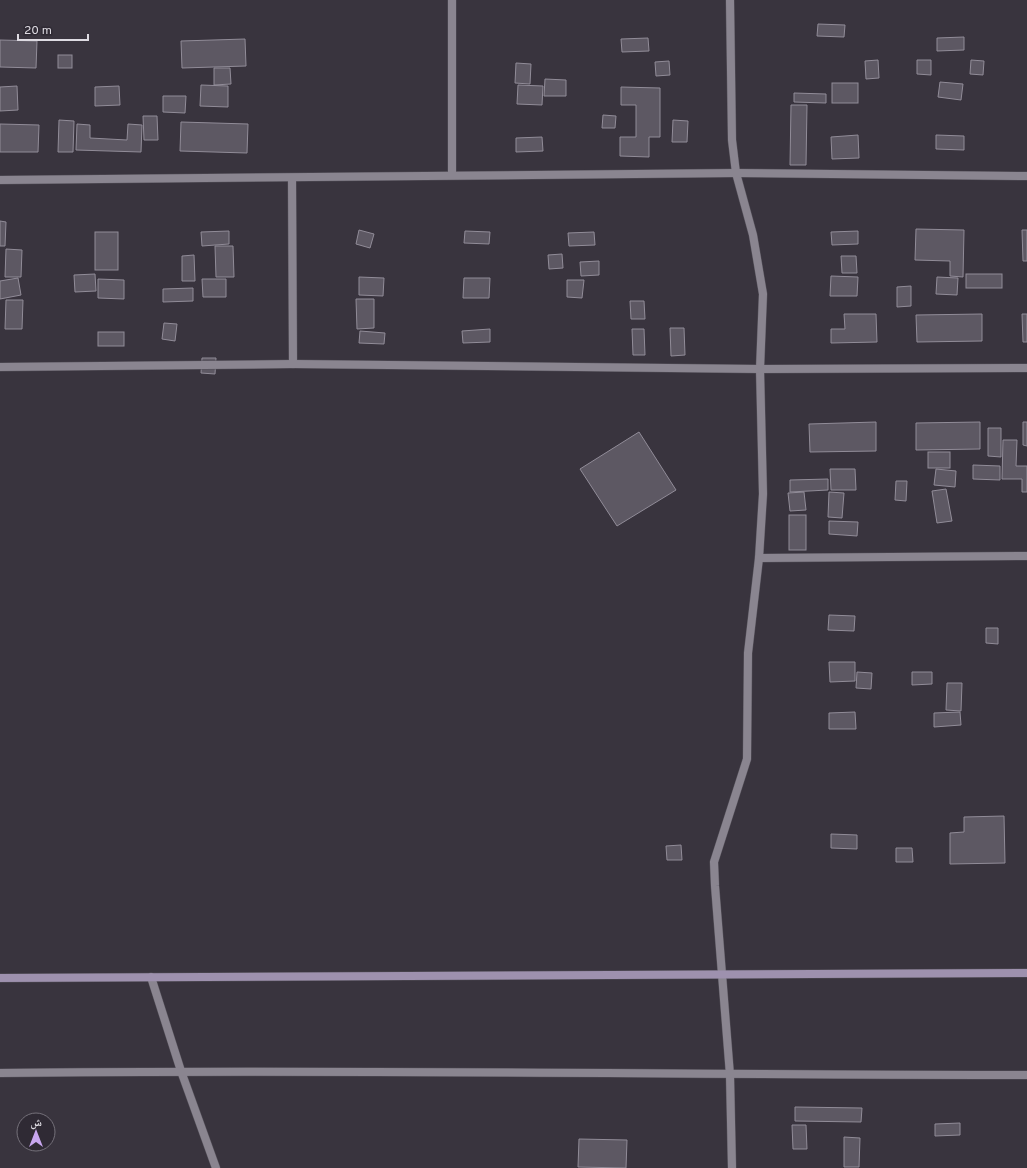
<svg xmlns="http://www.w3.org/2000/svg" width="1027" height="1168" font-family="Overpass,'Noto Naskh Arabic',sans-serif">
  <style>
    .building { fill: #5d5863; stroke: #918c98 }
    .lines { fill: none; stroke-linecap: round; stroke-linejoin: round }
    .street-casing { stroke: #55515a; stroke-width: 9 }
    .secondary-casing { stroke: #55515a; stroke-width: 9 }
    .street { stroke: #8a8590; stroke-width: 8 }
    .secondary { stroke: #9e91ae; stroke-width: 8 }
  </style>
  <rect width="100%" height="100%" fill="#39343e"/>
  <g class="building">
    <polygon points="818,24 845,25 844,37 817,36"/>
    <polygon points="964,37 964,50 937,51 937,38"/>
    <polygon points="648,38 649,51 622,52 621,39"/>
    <polygon points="245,39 246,66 182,68 181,41"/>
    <polygon points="0,40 37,41 36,68 0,67"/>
    <rect x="58" y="55" width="14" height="13"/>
    <polygon points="878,60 879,78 866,79 865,61"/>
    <polygon points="917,60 931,60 931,75 917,74"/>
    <polygon points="971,60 984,61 983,75 970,74"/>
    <polygon points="669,61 670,75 656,76 655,62"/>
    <polygon points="516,63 531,64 530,84 515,83"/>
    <polygon points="214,68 230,68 231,84 214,85"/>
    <polygon points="545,79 566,80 566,96 544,96"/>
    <polygon points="940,82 963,84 961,100 938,97"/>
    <rect x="832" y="83" width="26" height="20"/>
    <polygon points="201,85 228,86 228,107 200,106"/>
    <polygon points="518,85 543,86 542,105 517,104"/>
    <polygon points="17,86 18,110 0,111 0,87"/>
    <polygon points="119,86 120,105 95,106 95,87"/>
    <polygon points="621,87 660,88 660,137 649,137 649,157 620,156 620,137 636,137 636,105 621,105"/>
    <polygon points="794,93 826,94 826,103 794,102"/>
    <polygon points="163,96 186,96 185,113 163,112"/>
    <polygon points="791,105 807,105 806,165 790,165"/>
    <polygon points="603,115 616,116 615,128 602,128"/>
    <polygon points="143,116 157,116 158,140 144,140"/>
    <polygon points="59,120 74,121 73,152 58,152"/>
    <polygon points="673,120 688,121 687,142 672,142"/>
    <polygon points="181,122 248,124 247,153 180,151"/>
    <polygon points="0,124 39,125 38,152 0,152"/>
    <polygon points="77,124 90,125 90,138 127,140 128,124 142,125 141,152 76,150"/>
    <polygon points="858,135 859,158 832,159 831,137"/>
    <polygon points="936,135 964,136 964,150 936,149"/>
    <polygon points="542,137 543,151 516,152 516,138"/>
    <polygon points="0,221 6,222 5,246 0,246"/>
    <polygon points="916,229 964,230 963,277 950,276 950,261 915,260"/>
    <polygon points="359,230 374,234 370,248 356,244"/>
    <polygon points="1022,230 1027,230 1027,261 1023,261"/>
    <polygon points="229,231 229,244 202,246 201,232"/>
    <polygon points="465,231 490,232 489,244 464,243"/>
    <polygon points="858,231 858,244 832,245 831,232"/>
    <rect x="95" y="232" width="23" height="38"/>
    <polygon points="594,232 595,245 569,246 568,233"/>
    <polygon points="215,246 233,246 234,277 216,277"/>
    <polygon points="6,249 22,250 21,277 5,277"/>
    <polygon points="562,254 563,268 549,269 548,255"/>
    <polygon points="194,255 195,281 182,281 182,256"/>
    <polygon points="841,256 856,256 857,273 842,273"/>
    <polygon points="599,261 599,275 581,276 580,262"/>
    <polygon points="95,274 96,291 75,292 74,275"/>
    <rect x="966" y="274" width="36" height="14"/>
    <polygon points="831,276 858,277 857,296 830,296"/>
    <polygon points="359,277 384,278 383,296 359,295"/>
    <polygon points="937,277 958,278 957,295 936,294"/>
    <polygon points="18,278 21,295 0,299 0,281"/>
    <polygon points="464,278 490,278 489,298 463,298"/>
    <polygon points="98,279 124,280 124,299 98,298"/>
    <polygon points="202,279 226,279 226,297 203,297"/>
    <polygon points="567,280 584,280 582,298 567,297"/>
    <polygon points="911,286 911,306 897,307 897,287"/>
    <polygon points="193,288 193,301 163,302 163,289"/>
    <polygon points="356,299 374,299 374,328 357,329"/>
    <polygon points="6,300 23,300 22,329 5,329"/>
    <polygon points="630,301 644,301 645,319 631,319"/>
    <polygon points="844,314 876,314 877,342 831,343 831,329 845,329"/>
    <polygon points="982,314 982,341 917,342 916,315"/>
    <polygon points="1022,314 1027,314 1027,342 1023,342"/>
    <polygon points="164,323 177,324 175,341 162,339"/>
    <polygon points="670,328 684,328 685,355 671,356"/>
    <polygon points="490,329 490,342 463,343 462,331"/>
    <polygon points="632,329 644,329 645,355 633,355"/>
    <polygon points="360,331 385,333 384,344 359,343"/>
    <rect x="98" y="332" width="26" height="14"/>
    <polygon points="202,358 216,358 215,374 201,373"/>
    <polygon points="876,422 876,451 810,452 809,424"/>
    <polygon points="980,422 980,449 916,450 916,423"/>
    <polygon points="1023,422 1027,422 1027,446 1023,445"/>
    <polygon points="988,428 1001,428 1001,457 988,456"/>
    <polygon points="639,432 676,490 617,526 580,469"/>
    <polygon points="1003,440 1017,440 1016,466 1027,466 1027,492 1022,492 1022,479 1002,479"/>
    <rect x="928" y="452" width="22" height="16"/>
    <polygon points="973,465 1000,466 1000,480 973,479"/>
    <polygon points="830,469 855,469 856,490 831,490"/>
    <polygon points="936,469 956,471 955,487 934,485"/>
    <polygon points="828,479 828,490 790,492 790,480"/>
    <polygon points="896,481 907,481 906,501 895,500"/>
    <polygon points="946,489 952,521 937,523 932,491"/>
    <polygon points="804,492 806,510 790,511 788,493"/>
    <polygon points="829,492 844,493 842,518 828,517"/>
    <rect x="789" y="515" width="17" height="35"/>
    <polygon points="829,521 858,522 857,536 829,534"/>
    <polygon points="829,615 855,616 854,631 828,630"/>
    <polygon points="986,628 998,628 998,644 986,643"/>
    <polygon points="829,662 855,662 855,681 830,682"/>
    <polygon points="857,672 872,673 871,689 856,688"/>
    <polygon points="912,672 932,672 932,684 912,685"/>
    <polygon points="947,683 962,683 961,711 946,710"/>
    <polygon points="855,712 856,729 829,729 829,713"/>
    <polygon points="960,712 961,725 934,727 934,713"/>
    <polygon points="1004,816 1005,863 950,864 950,833 964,832 964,817"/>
    <polygon points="831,834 857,835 857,849 831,848"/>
    <polygon points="681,845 682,860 667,860 666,846"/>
    <polygon points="896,848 912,848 913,862 896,862"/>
    <polygon points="795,1107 862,1108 861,1122 795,1121"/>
    <polygon points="960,1123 960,1135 935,1136 935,1124"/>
    <polygon points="792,1125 806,1125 807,1149 793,1149"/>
    <polygon points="844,1137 860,1138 859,1167 844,1167"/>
    <polygon points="579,1139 627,1140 626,1168 578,1167"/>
  </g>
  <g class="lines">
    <defs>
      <g id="street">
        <polyline points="452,0 452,175"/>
        <polyline points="730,0 732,140 736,173 753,235 763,294 760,369 763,494 759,558 748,653 747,759 714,862 715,886 730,1075 732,1168"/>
        <polyline points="292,178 293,364"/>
        <polyline points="0,180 736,173 1027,176"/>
        <polyline points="0,367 293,364 760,369 1027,368"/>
        <polyline points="759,558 1027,556"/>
        <polyline points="151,977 181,1071 216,1168"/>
        <path d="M0,1073C342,1069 685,1075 1027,1075"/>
      </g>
      <polyline id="secondary" points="0,978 1027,973"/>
    </defs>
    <use href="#street" class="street-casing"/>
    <use href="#secondary" class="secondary-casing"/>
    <use href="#street" class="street"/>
    <use href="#secondary" class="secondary"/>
  </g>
  <g transform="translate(36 1132)"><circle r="19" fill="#2f2a34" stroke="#75717a"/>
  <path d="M0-3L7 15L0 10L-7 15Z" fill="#c8a6ef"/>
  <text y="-6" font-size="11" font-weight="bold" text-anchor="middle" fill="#dedbe2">ش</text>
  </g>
  <path d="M18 34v6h70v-6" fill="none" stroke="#dedbe2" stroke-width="2"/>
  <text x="24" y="34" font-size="12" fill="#dedbe2" stroke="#2f2a34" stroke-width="3" paint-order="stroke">20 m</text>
</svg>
